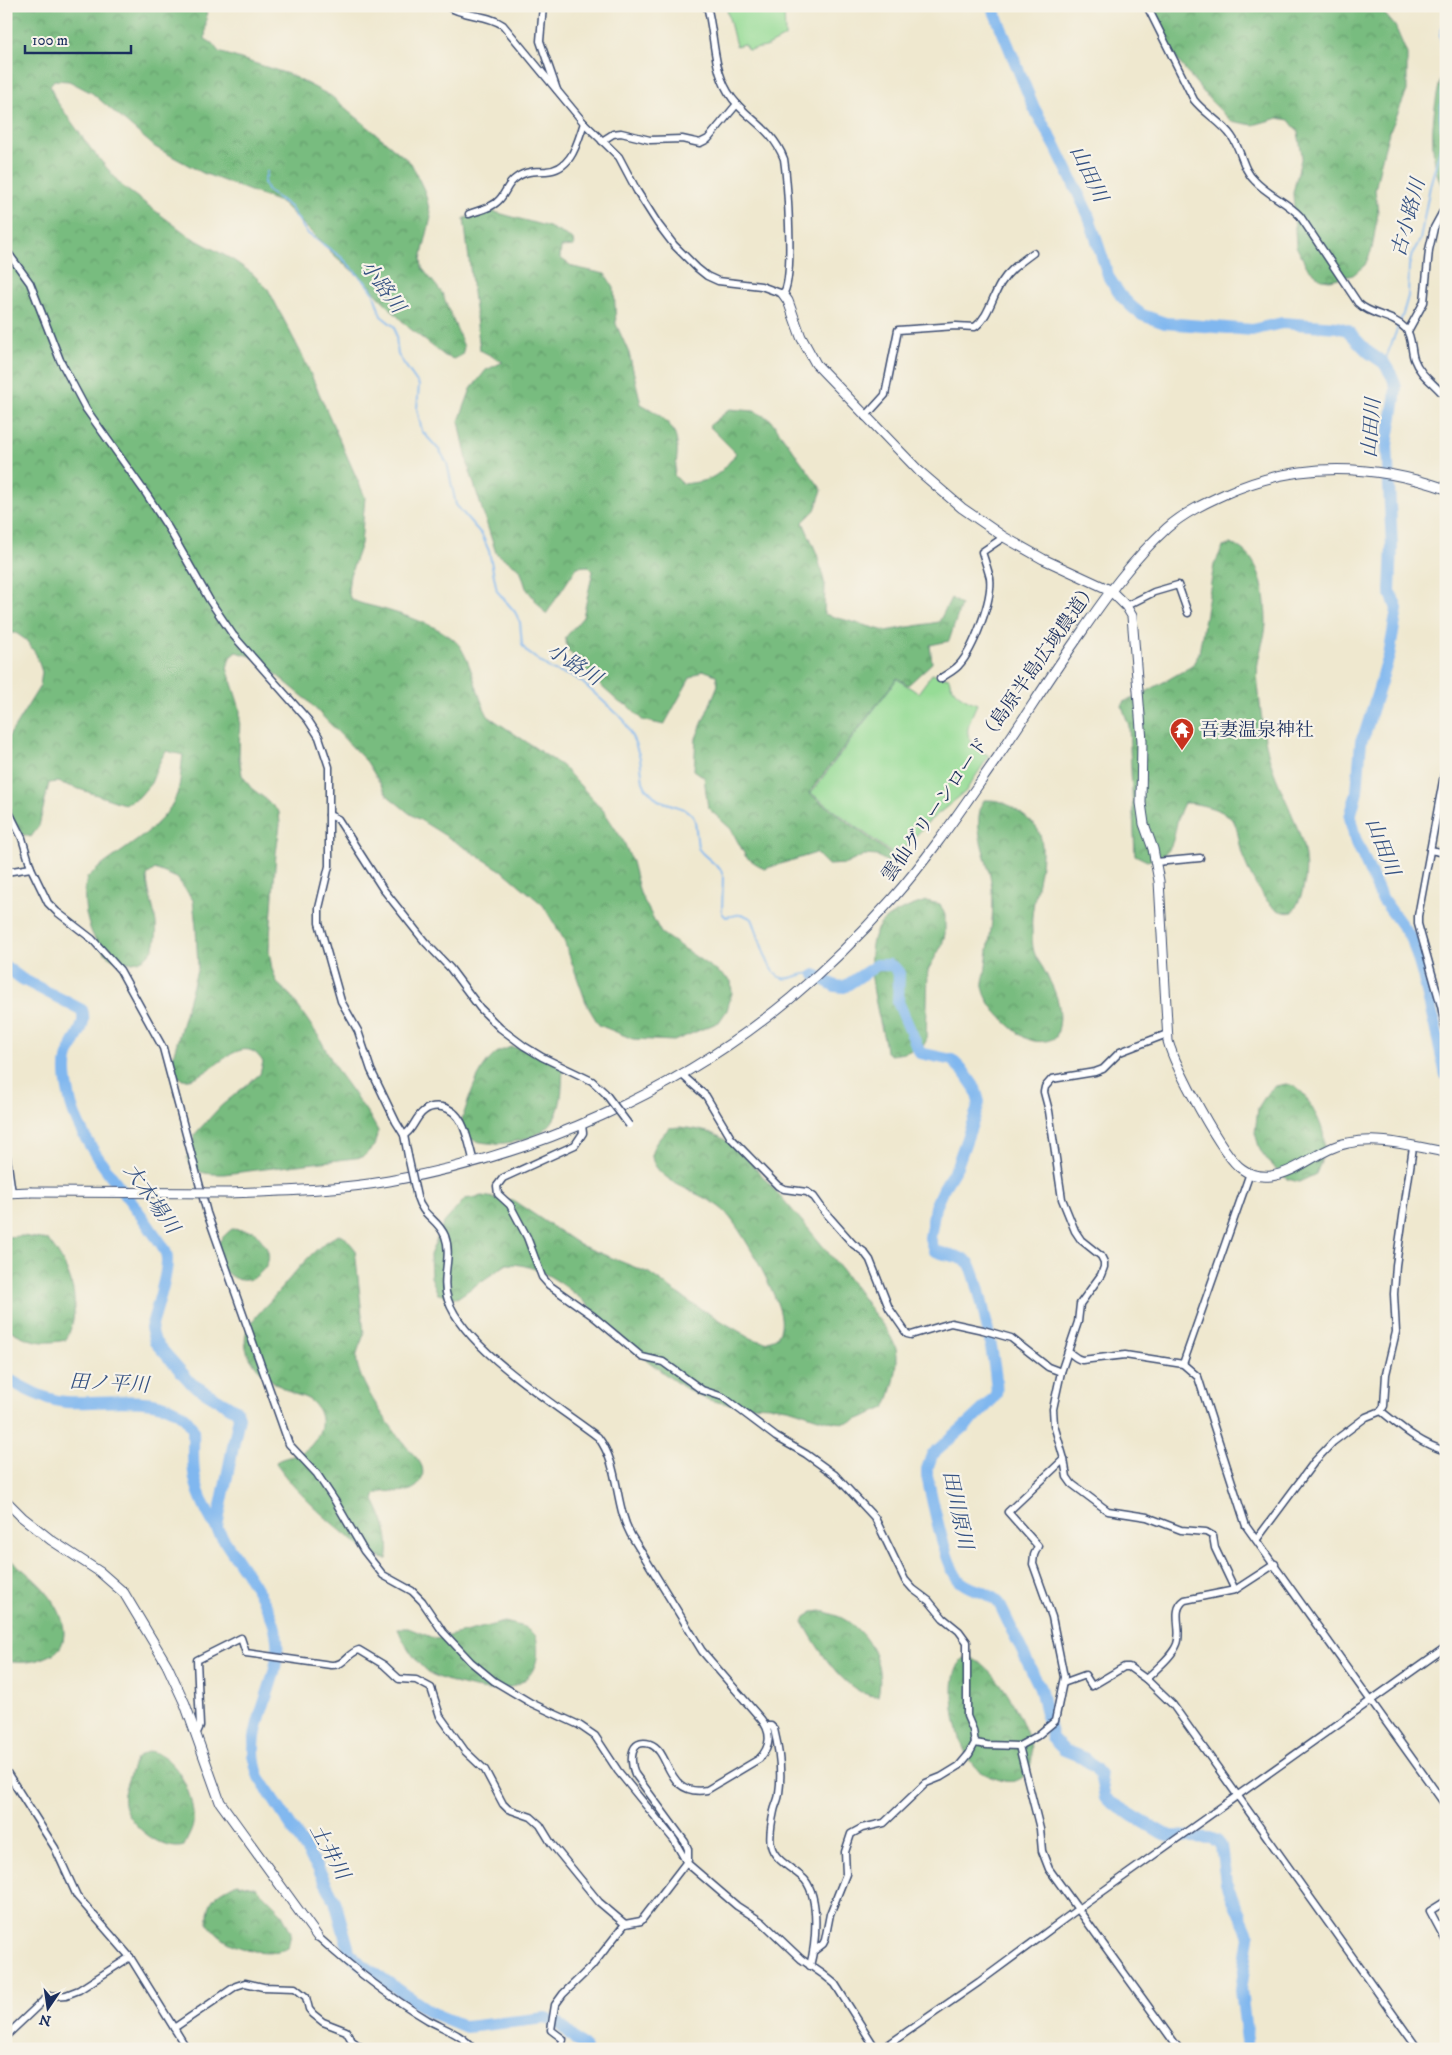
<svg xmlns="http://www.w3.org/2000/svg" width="1452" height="2055" font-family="'IM FELL DW Pica','Noto Serif JP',serif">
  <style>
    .forest { fill: url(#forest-crowns); stroke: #4a766e }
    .park { fill: #96dc96; stroke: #58867a }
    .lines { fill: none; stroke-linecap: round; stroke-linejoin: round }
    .stream { stroke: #80b7ef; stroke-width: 2 }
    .river { stroke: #80b7ef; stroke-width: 12 }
    .street-casing { stroke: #3b4b6f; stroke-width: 9 }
    .secondary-casing { stroke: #3b4b6f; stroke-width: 11 }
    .street { stroke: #fff; stroke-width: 6 }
    .secondary { stroke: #fff; stroke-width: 9 }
    .street-bridge-casing { stroke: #3b4b6f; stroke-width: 9; stroke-linecap: butt }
    .secondary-bridge-casing { stroke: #3b4b6f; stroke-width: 11; stroke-linecap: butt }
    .street-bridge { stroke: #fff; stroke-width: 6 }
    .secondary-bridge { stroke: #fff; stroke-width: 9 }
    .labels { text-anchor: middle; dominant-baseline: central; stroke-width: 4.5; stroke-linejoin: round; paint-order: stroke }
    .poi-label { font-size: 19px; fill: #1b2f5e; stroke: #f7f3e8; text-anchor: start }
    .street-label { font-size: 19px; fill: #1b2f5e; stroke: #f7f3e8 }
    .water-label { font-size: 20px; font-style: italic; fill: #345182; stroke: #f7f3e8 }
  </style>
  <defs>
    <pattern id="forest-crowns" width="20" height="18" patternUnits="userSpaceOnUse" patternTransform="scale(1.25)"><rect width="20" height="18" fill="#78bc7f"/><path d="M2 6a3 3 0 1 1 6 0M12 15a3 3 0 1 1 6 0" fill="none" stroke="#62996b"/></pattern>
  </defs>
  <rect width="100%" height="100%" fill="#f7f3e8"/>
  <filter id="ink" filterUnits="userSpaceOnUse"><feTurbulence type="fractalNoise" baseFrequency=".02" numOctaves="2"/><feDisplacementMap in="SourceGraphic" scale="10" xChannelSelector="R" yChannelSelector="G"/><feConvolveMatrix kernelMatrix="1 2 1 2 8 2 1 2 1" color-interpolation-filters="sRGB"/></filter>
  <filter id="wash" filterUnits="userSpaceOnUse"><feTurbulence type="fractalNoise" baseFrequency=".0096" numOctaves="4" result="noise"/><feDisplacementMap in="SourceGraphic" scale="20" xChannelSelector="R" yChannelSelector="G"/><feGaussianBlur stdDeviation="1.12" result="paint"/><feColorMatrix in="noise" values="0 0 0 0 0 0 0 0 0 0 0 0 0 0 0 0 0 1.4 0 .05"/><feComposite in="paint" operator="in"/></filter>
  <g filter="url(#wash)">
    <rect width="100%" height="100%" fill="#efe8cf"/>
    <g class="forest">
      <path d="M6,6H207L205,39L212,43L219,52L288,74L331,96L411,163L425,192L431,217L421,259L422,268L442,293L464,347L462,355L454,359L445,356L408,327L361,278L334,255L282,203L203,173L155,147L92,93L69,81L54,80L50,85L55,99L91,149L122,186L189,236L233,260L253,274L268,289L303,357L365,497L361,544L350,575L348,590L350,598C358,604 369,605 379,608C401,614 449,628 461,648C474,670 476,694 488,716L562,766L603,810L624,842L632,862L640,893L661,933L731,981L732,993L727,1010L719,1022L674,1041L633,1039L599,1025L587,1005L563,938L543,905L504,872L409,813L388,796L367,762L305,698L263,664L251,656L236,652L230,657L227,668L240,709L239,757L242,775L251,788L267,800L279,812L280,825L276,853L269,951L272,969L277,983L291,996L319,1037L338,1072L369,1115L378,1131L374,1146L363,1157L224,1174C208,1174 195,1175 187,1158L195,1134L221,1106L260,1074L263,1062C241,1025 210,1083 183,1079C180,1078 175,1075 172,1073L171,1064L198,967L196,927L193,900L177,878L155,869L147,875C147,898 161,920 155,943C149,967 117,967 103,951C87,932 81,902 87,878C114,852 163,832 177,794C181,782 181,767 183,755L166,751L161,759L151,783L138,798L124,804L58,782L49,783L39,826L31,837L21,834L6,808V741L40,686L42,672L36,654L26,640L16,633H8L6,635Z"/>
      <polygon points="1147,6 1378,6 1395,26 1407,54 1407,91 1388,136 1381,162 1375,190 1378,212 1372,249 1365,265 1353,275 1330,280 1321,279 1307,267 1296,246 1293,193 1302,155 1298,132 1289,120 1278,118 1253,125 1231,121 1210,100 1178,61"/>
      <path d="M1446,62V194C1424,158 1433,99 1446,62Z"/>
      <path d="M491,211L549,227L573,239L574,246L561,247L560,258L573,267L605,274L614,288L616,324L629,353L641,404C677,423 682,437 674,475L683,484C712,481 719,477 736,453L709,426L730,409L754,411L770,419L822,490L815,510L803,522L817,554L825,585L824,614L885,631L939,622L951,598L961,605L949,641L930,645L932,663L908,685L897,678L809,793L897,859L895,877L889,863L878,856L864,855L846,864L828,865L816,853L764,869L746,857L731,829L708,808L704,777L694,770L696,738L718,685L716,675L703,670L690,678L664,725L642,720L627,705L620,703L601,686L568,650L565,638L583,617L593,571L588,566L577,567L546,614L526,588L520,569L496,553L468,465L459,421L471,389L486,370L503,362L480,350L464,218Z"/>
      <path d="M1230,544C1262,552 1266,597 1266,625C1265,637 1260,650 1258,662C1256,676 1259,690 1260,704C1262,720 1264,737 1268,753C1281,806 1328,855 1293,912C1268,919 1248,872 1242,853C1239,844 1238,827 1233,820C1227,810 1194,802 1184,803C1169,830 1183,853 1147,861L1135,855L1129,726L1122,706L1125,701L1137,697L1192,666L1199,653L1214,565L1223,547Z"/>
      <path d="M984,800C990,800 997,800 1002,802C1012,806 1034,822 1038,830C1051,855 1029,900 1032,929C1032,936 1032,945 1034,952C1036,959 1042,965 1045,972C1057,994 1065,1013 1056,1037C1043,1045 1028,1042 1017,1032C1003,1020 987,1006 983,987C982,981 986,972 986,965C989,940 995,914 992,889C990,861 969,827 984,800Z"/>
      <path d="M926,901L940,904L945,915V934L942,945L928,970L926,1041L923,1046L904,1053L891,1055L886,1052L885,1044C879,1014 860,953 879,926C888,913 912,906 926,901Z"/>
      <path d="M511,1047C534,1049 546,1051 563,1066C562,1083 563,1104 554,1119C541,1142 496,1148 473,1140C469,1138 465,1133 462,1130L461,1122C469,1100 476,1071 494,1055C498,1051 506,1049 511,1047Z"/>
      <path d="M1286,1084C1299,1086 1303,1093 1309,1103C1326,1130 1329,1144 1316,1174L1299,1182L1287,1179L1272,1166L1260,1150L1255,1133L1258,1108L1268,1092L1276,1086Z"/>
      <path d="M680,1127C710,1131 721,1134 743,1154C787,1204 832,1253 869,1307C879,1321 891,1333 896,1349C900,1364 892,1394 885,1408C874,1412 861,1419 850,1422C832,1426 805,1412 787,1408C761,1403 725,1408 701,1397C679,1386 652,1365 633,1348C601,1319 554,1262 507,1264L457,1298L438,1294L431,1277L430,1255L443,1224L465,1199L482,1196L514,1201L580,1245L649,1273L691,1303L752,1339L765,1342L776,1338C781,1331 782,1325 781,1317C778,1295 740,1225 723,1210C705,1193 656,1183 652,1157C650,1146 663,1135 669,1128Z"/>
      <path d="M232,1229L254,1231C265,1244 276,1256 262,1271C257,1276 252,1280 245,1280C239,1281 231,1277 227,1273C207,1258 214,1243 232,1229Z"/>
      <path d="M339,1235H343L355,1249L364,1334C361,1344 355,1352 357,1363C361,1387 390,1426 405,1445C411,1453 419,1458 422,1467C424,1473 422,1483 416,1487C405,1496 388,1488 376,1494L374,1500C383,1518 392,1539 387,1559C368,1561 282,1481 276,1462C285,1456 296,1457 304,1451C312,1446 317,1438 320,1430C324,1418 318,1404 306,1398C300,1395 294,1395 288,1391C269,1380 240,1360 246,1334C248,1322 270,1302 278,1292C294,1274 316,1244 339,1235Z"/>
      <path d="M22,1236L48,1240C71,1269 84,1304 66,1340C40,1345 29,1341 6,1328V1237Z"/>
      <path d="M6,1557C30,1574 65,1602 64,1634C63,1645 60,1650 51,1655C37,1662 21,1664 6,1661Z"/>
      <path d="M821,1611C829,1613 840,1616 847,1621C871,1637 885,1667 878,1696C846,1697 817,1647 803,1622L805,1617L813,1612Z"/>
      <path d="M505,1622L524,1627L536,1636C543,1668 527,1688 494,1690C479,1691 445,1681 431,1674C420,1669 401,1640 398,1628H408L436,1639Z"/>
      <path d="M971,1658C992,1667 1009,1694 1019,1715C1024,1726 1028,1736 1031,1747C1035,1766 1025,1785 1004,1781C993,1778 985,1775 976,1768C958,1751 950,1702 954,1678C955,1672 958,1666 961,1660Z"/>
      <path d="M149,1751C177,1754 196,1799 193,1824C192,1831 187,1839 184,1846C164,1853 127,1824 124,1804C122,1793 127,1784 130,1774C135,1760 134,1758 149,1751Z"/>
      <path d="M237,1883L257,1888L281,1912L291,1932L288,1948C270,1956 239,1951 222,1938C217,1935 213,1929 208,1924C207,1898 216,1894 237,1883Z"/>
    </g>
    <g class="park">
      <polygon points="726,6 784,6 785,37 766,47 748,50 744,44 736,46"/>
      <path d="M932,674L949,678C951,693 965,699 977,704C964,733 962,738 989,756L965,792L928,822L897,857L811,793L897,679L918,693Z"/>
    </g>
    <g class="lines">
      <g class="stream">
        <path d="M267,172L264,182L267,190L290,207L307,233L341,257L369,286L373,292L381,316L395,327L398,355L419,385L417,409L422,431L440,451L447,463L456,505L482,535L489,551L497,591L515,612L520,622L522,645L527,652L552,670L574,677L583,683L624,720L635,743L640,758L643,782L646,788L658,800L684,809L692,814L695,821L698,848L702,853L721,870L723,876L722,913L726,917L742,914L752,919C759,933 767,975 782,978C793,981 802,971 813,974"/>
        <polyline points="1384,363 1403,314 1408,296 1409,266 1412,254 1420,240 1430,186 1439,153 1442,139 1440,115 1444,62 1440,34 1446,18"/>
      </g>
      <g class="river">
        <polyline points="992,6 1034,108 1056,147 1088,214 1109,278 1121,296 1132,307 1142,315 1165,323 1252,330 1282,323 1337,327 1347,330 1368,352 1384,363 1392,376 1396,387 1395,399 1387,445 1392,546 1390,591 1397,609 1389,656 1365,733 1361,741 1357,792 1350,817 1355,838 1381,897 1412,939 1424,979 1446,1075"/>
        <path d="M6,967L22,979L82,1010C88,1028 71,1041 67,1059C64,1073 68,1090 71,1104C82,1146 125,1191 150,1228C156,1238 168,1249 167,1261C167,1279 156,1309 151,1328L155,1342L192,1384L237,1411L239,1417L217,1526"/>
        <path d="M815,975L835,986L844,987L877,965H890L894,967L899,973L898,1002L920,1053L952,1060L964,1072L975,1088L979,1102L977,1110L957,1166L942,1191L935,1207L930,1238L934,1250C944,1256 961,1255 969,1263C978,1273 1000,1383 996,1394C992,1404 944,1444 932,1455L927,1469V1476C932,1498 945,1566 959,1580C969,1591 987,1590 999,1603L1040,1688L1052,1738L1064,1750L1084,1758L1096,1769L1100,1775L1105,1797L1110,1802L1162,1833L1171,1836L1210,1838L1217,1841L1221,1846L1226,1883L1249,1936L1241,1990L1248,2049"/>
        <path d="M6,1378C25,1389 44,1400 66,1402C102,1405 176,1388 193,1430C194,1447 191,1467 196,1483C206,1520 234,1553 254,1585C263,1600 273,1616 276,1633C286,1682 239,1726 259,1777L318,1868L335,1901L350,1954L360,1963L432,2013L466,2027L546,2018L558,2023L586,2049"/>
      </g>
    </g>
  </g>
  <g filter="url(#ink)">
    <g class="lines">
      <defs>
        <g id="street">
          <path d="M447,6C466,18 485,13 503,25L584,123L619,157L637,191L658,224L674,245L697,268L707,276L718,281L761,286L783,294C795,280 787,180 784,159C771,125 744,119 728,92C712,65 715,35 707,6"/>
          <polyline points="543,6 540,41 557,90"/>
          <path d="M1147,6L1194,100C1205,114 1222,122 1232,137C1242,151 1242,169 1255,181C1268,195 1287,202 1300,216L1358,303C1371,316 1393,315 1406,329C1412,336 1411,350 1414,359C1420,376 1436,384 1446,398"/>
          <polyline points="602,141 613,134 621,133 650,140 682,139 700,143 708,139 737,104"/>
          <polyline points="6,165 6,178"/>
          <path d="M469,214C479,210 493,208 500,199C506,192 508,183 516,178C525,171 535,171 546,171C572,170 577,143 584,123"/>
          <polyline points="6,250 30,283 60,360 86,409 147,495 169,529 210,601 233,635 308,720 319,737 329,767 329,866 319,908 319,923 341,1001 358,1031 371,1070 396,1122 404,1135 408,1156"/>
          <polyline points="1408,331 1424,302 1429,250 1434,228 1446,206"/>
          <path d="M865,417L885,395L898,330L956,326L975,327C989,316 992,297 1001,283C1009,270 1021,262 1033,253"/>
          <polyline points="1126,606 1154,592 1178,585 1188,613"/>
          <path d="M940,679C946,674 954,671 959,665C973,650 993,599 990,578C988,570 985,561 982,552L1004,537"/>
          <polyline points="1446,764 1418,916 1418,924 1441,1006 1446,1030"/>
          <polyline points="6,806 22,838 31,868 48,903 57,912 92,939 120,970 163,1048 207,1213 289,1444 317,1474 335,1501 364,1551 383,1575 412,1591 422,1601 443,1632 471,1662 494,1681 531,1703 579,1725 595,1736 618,1771 674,1840 687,1863 737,1906 762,1922 801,1959 824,1975 835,1984 876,2049"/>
          <polyline points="329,815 338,819 383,889 425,942 450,968 480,1008 500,1028 524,1046 542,1057 592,1081 605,1093"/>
          <polyline points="1430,850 1446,853"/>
          <polyline points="1156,862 1200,858"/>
          <polyline points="6,872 31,868"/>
          <polyline points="681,1074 706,1096 731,1138 778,1186 784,1189 807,1192 814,1197 824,1211 853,1244 864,1252 870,1260 889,1308 907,1334 911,1335 951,1323 983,1330 1011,1338 1048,1367 1061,1372"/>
          <polyline points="582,1125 583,1133 575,1145 503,1178 497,1186 498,1194 510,1205 527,1237 542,1277 549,1285 593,1316 642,1357 663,1362 702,1390 723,1397 776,1437 806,1454 835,1475 875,1518 905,1580 913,1589 929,1601 943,1618 959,1631 967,1642 967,1716 973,1730 975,1743 969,1754 959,1766 941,1777 926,1783 884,1823 862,1828 851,1834 845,1852 846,1874 830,1914 825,1940 823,1944 814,1951"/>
          <path d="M404,1135C413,1131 415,1117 424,1111C429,1107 436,1106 442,1107C465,1111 468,1143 474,1162"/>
          <polyline points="6,1151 12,1193"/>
          <path d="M417,1197C423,1217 438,1219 445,1236C453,1257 440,1278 448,1300C465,1349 556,1405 598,1437C620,1466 614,1504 631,1535L702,1651L761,1719C772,1732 771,1747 759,1759L707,1790C665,1797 671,1751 650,1744C629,1738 630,1762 635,1774L685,1842L688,1849V1860L641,1921L625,1924L592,1966L563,1994L555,2005L551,2030L563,2039L561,2049"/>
          <path d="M1068,1352C1073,1354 1075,1359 1082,1360L1125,1355L1183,1364L1198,1377L1246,1526L1446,1806"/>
          <polyline points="1183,1364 1250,1173"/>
          <path d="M1381,1411C1401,1427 1420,1444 1446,1451"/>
          <polyline points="1064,1459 1067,1477 1072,1484 1108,1511 1147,1517 1181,1530 1206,1532 1213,1536 1215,1548 1235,1590"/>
          <polyline points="1257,1539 1315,1461 1333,1442 1366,1417 1381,1411 1384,1406 1386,1374 1396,1332 1394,1294 1396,1265 1413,1147"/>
          <polyline points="1146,1679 1173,1705 1418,2049"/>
          <path d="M1063,1683L1085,1675L1092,1686L1124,1667H1129L1146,1679C1156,1669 1172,1657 1177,1644C1183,1629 1170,1610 1185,1600L1235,1590L1275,1564"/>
          <path d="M767,1726H771L774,1729C779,1749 782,1773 779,1793C779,1799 775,1805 774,1811C772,1820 769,1836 771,1845C774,1861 795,1869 805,1880C820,1899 816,1944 810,1966"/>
          <path d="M196,1735L200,1726L197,1660L241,1638L246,1653L331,1665C345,1666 347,1653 359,1650L384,1665L399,1679L416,1680L431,1688L440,1716L465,1751L485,1770L503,1804L508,1809L531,1817L540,1825L551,1843L599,1902L625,1924"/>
          <polyline points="975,1743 987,1745 1019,1746 1037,1736 1055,1721 1064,1677 1052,1617 1033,1564 1034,1555 1038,1546 1008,1512 1064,1459 1054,1425 1053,1409 1061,1372 1078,1322 1080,1304 1101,1275 1104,1267 1104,1262 1101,1256 1081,1240 1075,1231 1062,1199 1049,1111 1044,1092 1045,1087 1052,1079 1095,1072 1103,1069 1120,1052 1167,1034"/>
          <polyline points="1019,1746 1040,1829 1042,1851 1049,1869 1179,2049"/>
          <polyline points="6,1771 55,1848 77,1896 130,1957 187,2049"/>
          <polyline points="1446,1901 1430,1911 1446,1941"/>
          <path d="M317,1936C351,1967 388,1996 428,2020C444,2029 462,2034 473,2049"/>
          <polyline points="174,2028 236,1986 245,1983 263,1987 295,1988 306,1997 309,2009 313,2014 323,2022 346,2031 352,2041 363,2049"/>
          <polyline points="6,2036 43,2001 50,1996 66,1995 79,1990 130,1957"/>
          <polyline points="882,2049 979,1982 1078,1909 1446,1647"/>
        </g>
        <g id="secondary">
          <path d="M783,294L788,301L801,337L816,364L919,471L962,508L1004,537L1043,559L1110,590L1126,606L1132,616L1142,741L1141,803L1144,824L1153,849L1159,881L1168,1041C1174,1065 1223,1157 1242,1169C1250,1175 1261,1177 1271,1176C1299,1172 1320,1148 1348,1143C1380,1136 1414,1147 1446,1152"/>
          <polyline points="6,1193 30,1192"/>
          <path d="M231,1193C284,1191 337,1190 389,1181C534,1156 678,1092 791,998C827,968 862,933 893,898C931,855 964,805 997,758C1025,717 1052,674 1081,633C1107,595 1133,559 1167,528C1184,513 1205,503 1225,494C1297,461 1373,464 1446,489"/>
          <polyline points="6,1501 22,1517 51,1540 100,1572 124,1593 167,1665 185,1704 220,1802 317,1936"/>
        </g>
      </defs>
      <use href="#street" class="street-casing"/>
      <use href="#secondary" class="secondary-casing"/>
      <use href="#street" class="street"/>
      <use href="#secondary" class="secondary"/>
      <defs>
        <g id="street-bridge">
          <polyline points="605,1093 629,1125"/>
          <polyline points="408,1156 417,1197"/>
        </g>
        <polyline id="secondary-bridge" points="30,1192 231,1193"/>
      </defs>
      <use href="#street-bridge" class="street-bridge-casing"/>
      <use href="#secondary-bridge" class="secondary-bridge-casing"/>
      <use href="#street-bridge" class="street-bridge"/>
      <use href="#secondary-bridge" class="secondary-bridge"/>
    </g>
  </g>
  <defs>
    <symbol id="temple-pin" viewBox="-11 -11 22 30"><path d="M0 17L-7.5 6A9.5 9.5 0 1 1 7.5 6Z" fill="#c8321e" stroke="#f7f3e8"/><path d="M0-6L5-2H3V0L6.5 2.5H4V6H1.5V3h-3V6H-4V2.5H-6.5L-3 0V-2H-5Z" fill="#fff"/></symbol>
  </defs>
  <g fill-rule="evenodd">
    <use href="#temple-pin" x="1168" y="716" width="28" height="38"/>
  </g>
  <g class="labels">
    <g class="poi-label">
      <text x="1200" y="730">吾妻温泉神社</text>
    </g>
    <g class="street-label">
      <text transform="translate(990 732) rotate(-55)">雲仙グリーンロード（島原半島広域農道）</text>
    </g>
    <g class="water-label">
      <text transform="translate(1088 174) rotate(64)">山田川</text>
      <text transform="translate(1409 218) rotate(-75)">古小路川</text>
      <text transform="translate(382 287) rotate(54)">小路川</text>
      <text transform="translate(1372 428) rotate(-86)">山田川</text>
      <text transform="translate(574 665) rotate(33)">小路川</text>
      <text transform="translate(1382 847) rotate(69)">山田川</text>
      <text transform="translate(151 1199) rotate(55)">大木場川</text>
      <text transform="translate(109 1384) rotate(3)">田ノ平川</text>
      <text transform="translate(957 1510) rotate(78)">田川原川</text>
      <text transform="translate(329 1852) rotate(61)">土井川</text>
    </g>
  </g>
  <rect width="1452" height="2055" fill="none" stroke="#f7f3e8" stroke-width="25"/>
  <g transform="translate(48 2008) rotate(193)" stroke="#f7f3e8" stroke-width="4" paint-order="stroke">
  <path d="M0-4L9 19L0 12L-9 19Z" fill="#1b2f5e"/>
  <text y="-8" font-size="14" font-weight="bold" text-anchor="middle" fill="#1b2f5e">N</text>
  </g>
  <path d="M25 45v8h106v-8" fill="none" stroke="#1b2f5e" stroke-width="2.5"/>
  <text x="32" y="45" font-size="15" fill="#1b2f5e" stroke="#f7f3e8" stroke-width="4" paint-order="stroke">100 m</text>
</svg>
